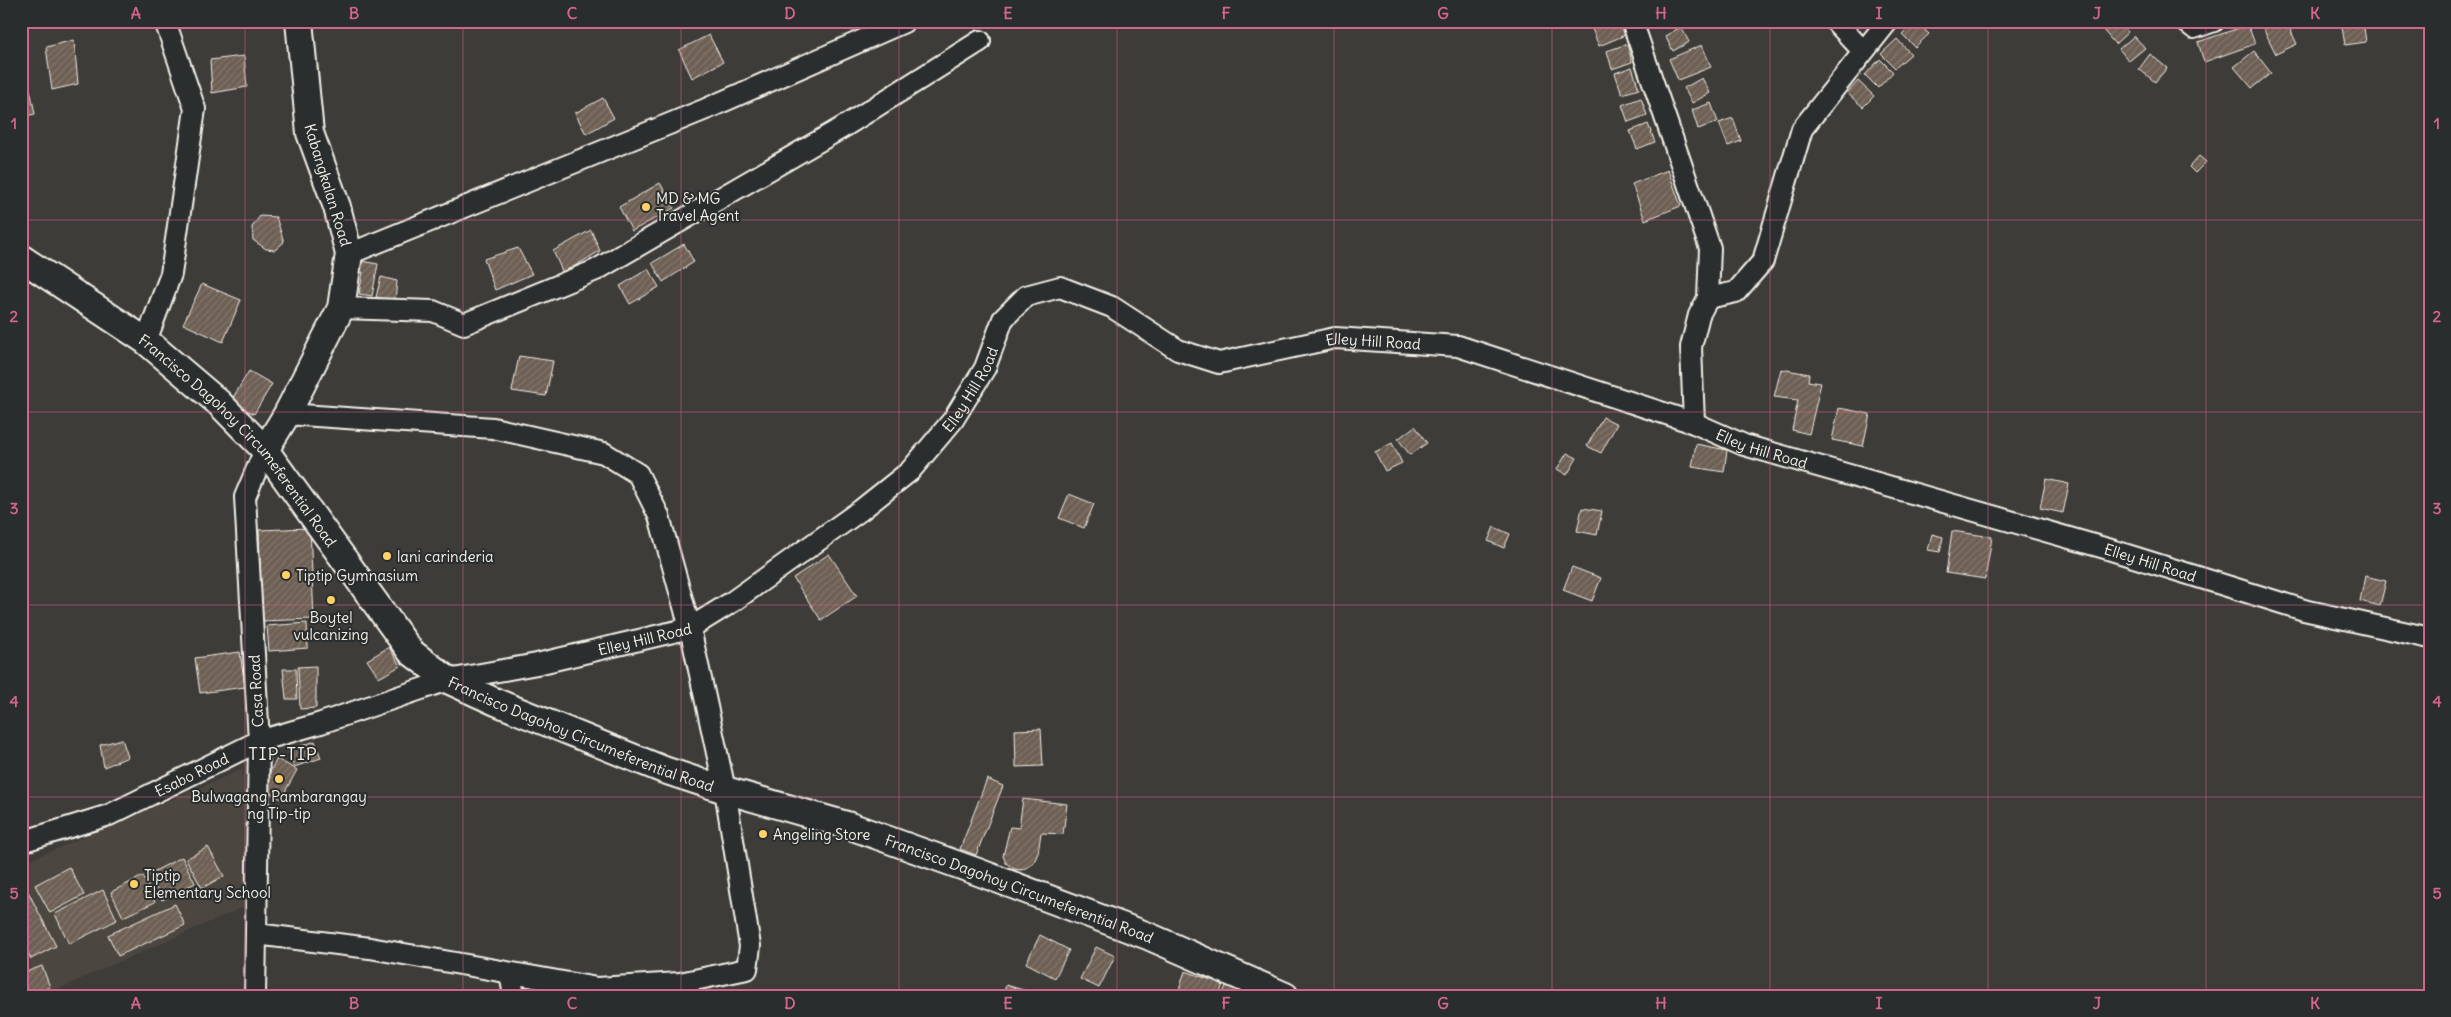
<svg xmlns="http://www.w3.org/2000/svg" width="2451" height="1017" font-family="Delius,sans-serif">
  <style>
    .built { fill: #4c4641 }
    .building { fill: url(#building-hatch); stroke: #f4f1e8 }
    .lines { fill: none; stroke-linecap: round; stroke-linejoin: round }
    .minor-casing { stroke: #f4f1e8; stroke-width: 24 }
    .major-casing { stroke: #f4f1e8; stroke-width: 30 }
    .minor { stroke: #2a2d2e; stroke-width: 20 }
    .major { stroke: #2a2d2e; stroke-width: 26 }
    .grid { fill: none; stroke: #d4648c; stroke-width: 1; stroke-opacity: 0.55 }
    .poi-dot { fill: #ffd166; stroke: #2a2d2e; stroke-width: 2 }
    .labels { text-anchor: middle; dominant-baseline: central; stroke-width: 4; stroke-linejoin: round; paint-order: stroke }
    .street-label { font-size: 15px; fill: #f4f1e8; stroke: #2a2d2e }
    .poi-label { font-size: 15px; fill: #f4f1e8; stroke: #2a2d2e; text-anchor: start }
    .quarter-label { font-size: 18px; letter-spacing: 1px; fill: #f4f1e8; stroke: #2a2d2e }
    .neatline { fill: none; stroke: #d4648c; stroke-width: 2 }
    .grid-label { font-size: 16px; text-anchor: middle; font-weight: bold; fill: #d4648c }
  </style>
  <defs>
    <pattern id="building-hatch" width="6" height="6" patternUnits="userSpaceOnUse" patternTransform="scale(1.25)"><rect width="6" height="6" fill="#6d5f53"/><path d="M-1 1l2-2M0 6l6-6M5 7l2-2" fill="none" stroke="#82766c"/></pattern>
  </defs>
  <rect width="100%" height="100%" fill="#3e3c39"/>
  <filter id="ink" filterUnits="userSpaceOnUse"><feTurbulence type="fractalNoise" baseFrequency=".02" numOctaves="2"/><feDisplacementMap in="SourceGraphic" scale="10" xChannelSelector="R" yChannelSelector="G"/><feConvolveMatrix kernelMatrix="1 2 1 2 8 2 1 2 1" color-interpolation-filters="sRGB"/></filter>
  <g filter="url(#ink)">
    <polygon class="built" points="243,769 248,905 42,996 21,996 21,864"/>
    <g class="building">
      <polygon points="1596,21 1625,21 1630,33 1599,46 1590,24"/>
      <polygon points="1661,21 1678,21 1665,28"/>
      <polygon points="1915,21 1929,34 1915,47 1902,34"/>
      <polygon points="1927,21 1940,21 1933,28"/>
      <polygon points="2113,21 2119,21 2128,32 2115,44 2103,30"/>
      <polygon points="2277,21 2286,21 2297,44 2276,54 2263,28"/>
      <polygon points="2341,21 2363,21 2366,42 2345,45"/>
      <polygon points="2248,25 2255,44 2204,62 2198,42"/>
      <polygon points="1681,27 1689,42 1673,51 1665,36"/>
      <polygon points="709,35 723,62 692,78 679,50"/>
      <polygon points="2134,36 2145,48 2129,61 2119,49"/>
      <polygon points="1897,39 1911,54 1895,68 1881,54"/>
      <polygon points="74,40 78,84 52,90 46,47"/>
      <polygon points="1627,44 1632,62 1612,69 1607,51"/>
      <polygon points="1702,45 1711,67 1678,80 1669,59"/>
      <polygon points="2254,51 2271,73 2252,88 2234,67"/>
      <polygon points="2150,54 2167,68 2155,82 2139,69"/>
      <polygon points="244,56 247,87 212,93 210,60"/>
      <polygon points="1880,59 1893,72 1878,88 1865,75"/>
      <polygon points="1632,67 1639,89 1622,94 1615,73"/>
      <polygon points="1702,78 1710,93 1692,103 1684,88"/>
      <polygon points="1858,81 1874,96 1863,107 1847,93"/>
      <polygon points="30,89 35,114 21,117 21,91"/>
      <polygon points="603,98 614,118 586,134 575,113"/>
      <polygon points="1641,98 1647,115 1628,122 1622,105"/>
      <polygon points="1711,103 1718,122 1698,129 1692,110"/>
      <polygon points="1733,118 1741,141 1728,146 1719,123"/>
      <polygon points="1648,124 1655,142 1637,149 1630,131"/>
      <polygon points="2199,156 2206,162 2195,173 2189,167"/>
      <polygon points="1668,170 1681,206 1645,220 1632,184"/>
      <polygon points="660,183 674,208 632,231 619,207"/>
      <polygon points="260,216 276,217 284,242 275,250 266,249 253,240 252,227"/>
      <polygon points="591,230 600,251 563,273 553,251"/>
      <polygon points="684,244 694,262 663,282 652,263"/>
      <polygon points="518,248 532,274 495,290 484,259"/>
      <polygon points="361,261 378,264 372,296 359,294 363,272 358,273"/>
      <polygon points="648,269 659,287 630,304 620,286"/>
      <polygon points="381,277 397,281 395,301 376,297"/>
      <polygon points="202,284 241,300 223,342 183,324"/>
      <polygon points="519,356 553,361 546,396 512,391"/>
      <polygon points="1781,369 1809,374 1808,381 1821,383 1809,434 1792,430 1798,400 1774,397"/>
      <polygon points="249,371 272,384 254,414 231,401"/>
      <polygon points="1839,408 1870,414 1863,446 1832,440"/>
      <polygon points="1603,417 1617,424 1601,453 1587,446"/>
      <polygon points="1415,426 1427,443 1410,455 1398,439"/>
      <polygon points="1392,443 1402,463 1385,471 1375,452"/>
      <polygon points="1696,444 1727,450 1724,472 1692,467"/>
      <polygon points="1567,453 1577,458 1567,475 1557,469"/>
      <polygon points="2046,479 2069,484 2063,513 2040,508"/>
      <polygon points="1069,494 1094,504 1084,528 1059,518"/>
      <polygon points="1582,508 1602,511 1597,535 1577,531"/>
      <polygon points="1494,527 1510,534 1504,548 1488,541"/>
      <polygon points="310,528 314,619 262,621 259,530"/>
      <polygon points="1952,531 1992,537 1985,579 1946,573"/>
      <polygon points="1932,534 1943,537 1940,552 1928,550"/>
      <polygon points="829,554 857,596 821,620 793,578"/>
      <polygon points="1572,567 1601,578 1592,601 1563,590"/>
      <polygon points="2365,576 2386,581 2380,606 2360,601"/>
      <polygon points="307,623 308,648 269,651 267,626"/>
      <polygon points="389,647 400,666 379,678 367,660"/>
      <polygon points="240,652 245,687 200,693 195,658"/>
      <polygon points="316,666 316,708 300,709 298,667"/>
      <polygon points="283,669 296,669 297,699 286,699"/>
      <polygon points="1041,729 1043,766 1016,767 1015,730"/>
      <polygon points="122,739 128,757 104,767 100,745"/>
      <polygon points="315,741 321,758 294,767 288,751"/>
      <polygon points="277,759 297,770 281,799 261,788"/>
      <polygon points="987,779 1003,786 976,855 960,849"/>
      <polygon points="1023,799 1067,804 1063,834 1041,833 1038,853 1033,864 1022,870 1014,869 1006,863 1003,856 1010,827 1019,828"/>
      <polygon points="208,847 224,876 202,888 186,859"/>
      <polygon points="182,857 195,883 162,900 149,874"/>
      <polygon points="69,867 84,895 50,913 35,885"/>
      <polygon points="143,876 155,902 123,917 111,892"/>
      <polygon points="21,878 56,946 31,959 21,939"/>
      <polygon points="103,890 117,920 69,944 55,914"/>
      <polygon points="175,904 185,925 118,956 108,935"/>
      <polygon points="1040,935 1069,950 1055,978 1026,963"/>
      <polygon points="1096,947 1115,956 1099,988 1080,979"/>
      <polygon points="42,966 50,987 29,996 21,974"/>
      <polygon points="1185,971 1223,984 1219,996 1177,996"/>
      <polygon points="1006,985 1037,994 1037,996 1003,996"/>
      <polygon points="1226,986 1256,996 1222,996"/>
      <polygon points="2116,991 2119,996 2106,996"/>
    </g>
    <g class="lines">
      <defs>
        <g id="minor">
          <polyline points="1632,21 1710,248 1708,298 1699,315 1691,347 1694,423"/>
          <polyline points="1835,21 1863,51"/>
          <polyline points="2185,21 2194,28 2214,21"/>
          <polyline points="349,254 706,109 904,22"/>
          <polyline points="1708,298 1736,292 1763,261 1802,129 1888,21"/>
          <polyline points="341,308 433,311 464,324 596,270 845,126 980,41"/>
          <polyline points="146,341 171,274 195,109 165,21"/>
          <path id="s1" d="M21,842L109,815L259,741L321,723L448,680L537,664L690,628L732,602L861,510L910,471L953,420L985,368L1003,319L1026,296L1060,287L1112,307L1178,350L1219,363L1335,338L1458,346L1694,423L1744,445L2108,549L2304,610L2430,638"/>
          <polyline points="256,934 370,948 597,988 680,983 747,969 750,946 725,790 690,628 659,516 638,474 604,453 493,428 287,414"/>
          <polyline points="510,973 514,996"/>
          <polyline points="255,996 259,741 245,497 265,450"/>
        </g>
        <g id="major">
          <path id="s2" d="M21,258L146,341L219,403L265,450L411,652L448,680L496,702L664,770L725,790L850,826L978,872L1148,936L1285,996"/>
          <polyline points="265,450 287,414 341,308 349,254 337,207 310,133 299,21"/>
        </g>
      </defs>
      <use href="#minor" class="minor-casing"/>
      <use href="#major" class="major-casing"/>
      <use href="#minor" class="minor"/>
      <use href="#major" class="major"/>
    </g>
  </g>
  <path class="grid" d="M245,21V996M463,21V996M681,21V996M899,21V996M1117,21V996M1334,21V996M1552,21V996M1770,21V996M1988,21V996M2206,21V996M21,220H2430M21,412H2430M21,605H2430M21,797H2430"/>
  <g class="poi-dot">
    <circle cx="646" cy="207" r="5"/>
    <circle cx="387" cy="556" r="5"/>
    <circle cx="286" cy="575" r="5"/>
    <circle cx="331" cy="600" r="5"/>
    <circle cx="279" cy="779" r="5"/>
    <circle cx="763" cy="834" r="5"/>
    <circle cx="134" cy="884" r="5"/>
  </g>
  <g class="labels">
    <g class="street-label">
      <text transform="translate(328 185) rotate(73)">Kabangkalan Road</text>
      <text stroke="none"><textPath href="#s1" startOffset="1558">Elley Hill Road</textPath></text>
      <text stroke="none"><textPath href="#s1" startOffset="1078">Elley Hill Road</textPath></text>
      <text stroke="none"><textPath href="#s2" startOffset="286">Francisco Dagohoy Circumeferential Road</textPath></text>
      <text stroke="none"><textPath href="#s1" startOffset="1964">Elley Hill Road</textPath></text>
      <text stroke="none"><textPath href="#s1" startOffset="2369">Elley Hill Road</textPath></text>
      <text stroke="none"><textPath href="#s1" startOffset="659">Elley Hill Road</textPath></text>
      <text transform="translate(256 691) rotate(-93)">Casa Road</text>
      <text stroke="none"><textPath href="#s2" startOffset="751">Francisco Dagohoy Circumeferential Road</textPath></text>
      <text stroke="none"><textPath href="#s1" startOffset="184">Esabo Road</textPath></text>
      <text stroke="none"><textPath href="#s2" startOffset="1216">Francisco Dagohoy Circumeferential Road</textPath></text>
    </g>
    <g class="poi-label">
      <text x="656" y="198">MD &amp; MG<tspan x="656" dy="17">Travel Agent</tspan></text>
      <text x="397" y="556">lani carinderia</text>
      <text x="296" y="575">Tiptip Gymnasium</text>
      <text x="331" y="617" text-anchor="middle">Boytel<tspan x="331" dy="17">vulcanizing</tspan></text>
      <text x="279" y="796" text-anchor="middle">Bulwagang Pambarangay<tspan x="279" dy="17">ng Tip-tip</tspan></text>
      <text x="773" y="834">Angeling Store</text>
      <text x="144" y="875">Tiptip<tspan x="144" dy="17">Elementary School</tspan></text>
    </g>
    <g class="quarter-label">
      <text x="283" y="753">TIP-TIP</text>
    </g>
  </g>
  <rect width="2451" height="1017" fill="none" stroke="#2a2d2e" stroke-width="55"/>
  <rect x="28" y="28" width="2396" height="962" class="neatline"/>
  <g class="grid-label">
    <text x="136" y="19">A</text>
    <text x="354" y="19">B</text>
    <text x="572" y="19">C</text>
    <text x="790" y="19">D</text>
    <text x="1008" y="19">E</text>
    <text x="1226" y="19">F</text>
    <text x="1443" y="19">G</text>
    <text x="1661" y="19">H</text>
    <text x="1879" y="19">I</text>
    <text x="2097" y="19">J</text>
    <text x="2315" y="19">K</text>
    <text x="14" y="129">1</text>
    <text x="2437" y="129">1</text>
    <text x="14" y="322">2</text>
    <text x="2437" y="322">2</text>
    <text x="14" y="514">3</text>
    <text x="2437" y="514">3</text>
    <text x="14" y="707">4</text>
    <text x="2437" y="707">4</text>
    <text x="14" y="899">5</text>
    <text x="2437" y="899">5</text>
    <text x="136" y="1009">A</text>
    <text x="354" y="1009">B</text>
    <text x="572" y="1009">C</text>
    <text x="790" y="1009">D</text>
    <text x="1008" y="1009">E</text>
    <text x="1226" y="1009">F</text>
    <text x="1443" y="1009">G</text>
    <text x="1661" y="1009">H</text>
    <text x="1879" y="1009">I</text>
    <text x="2097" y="1009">J</text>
    <text x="2315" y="1009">K</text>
  </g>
</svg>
